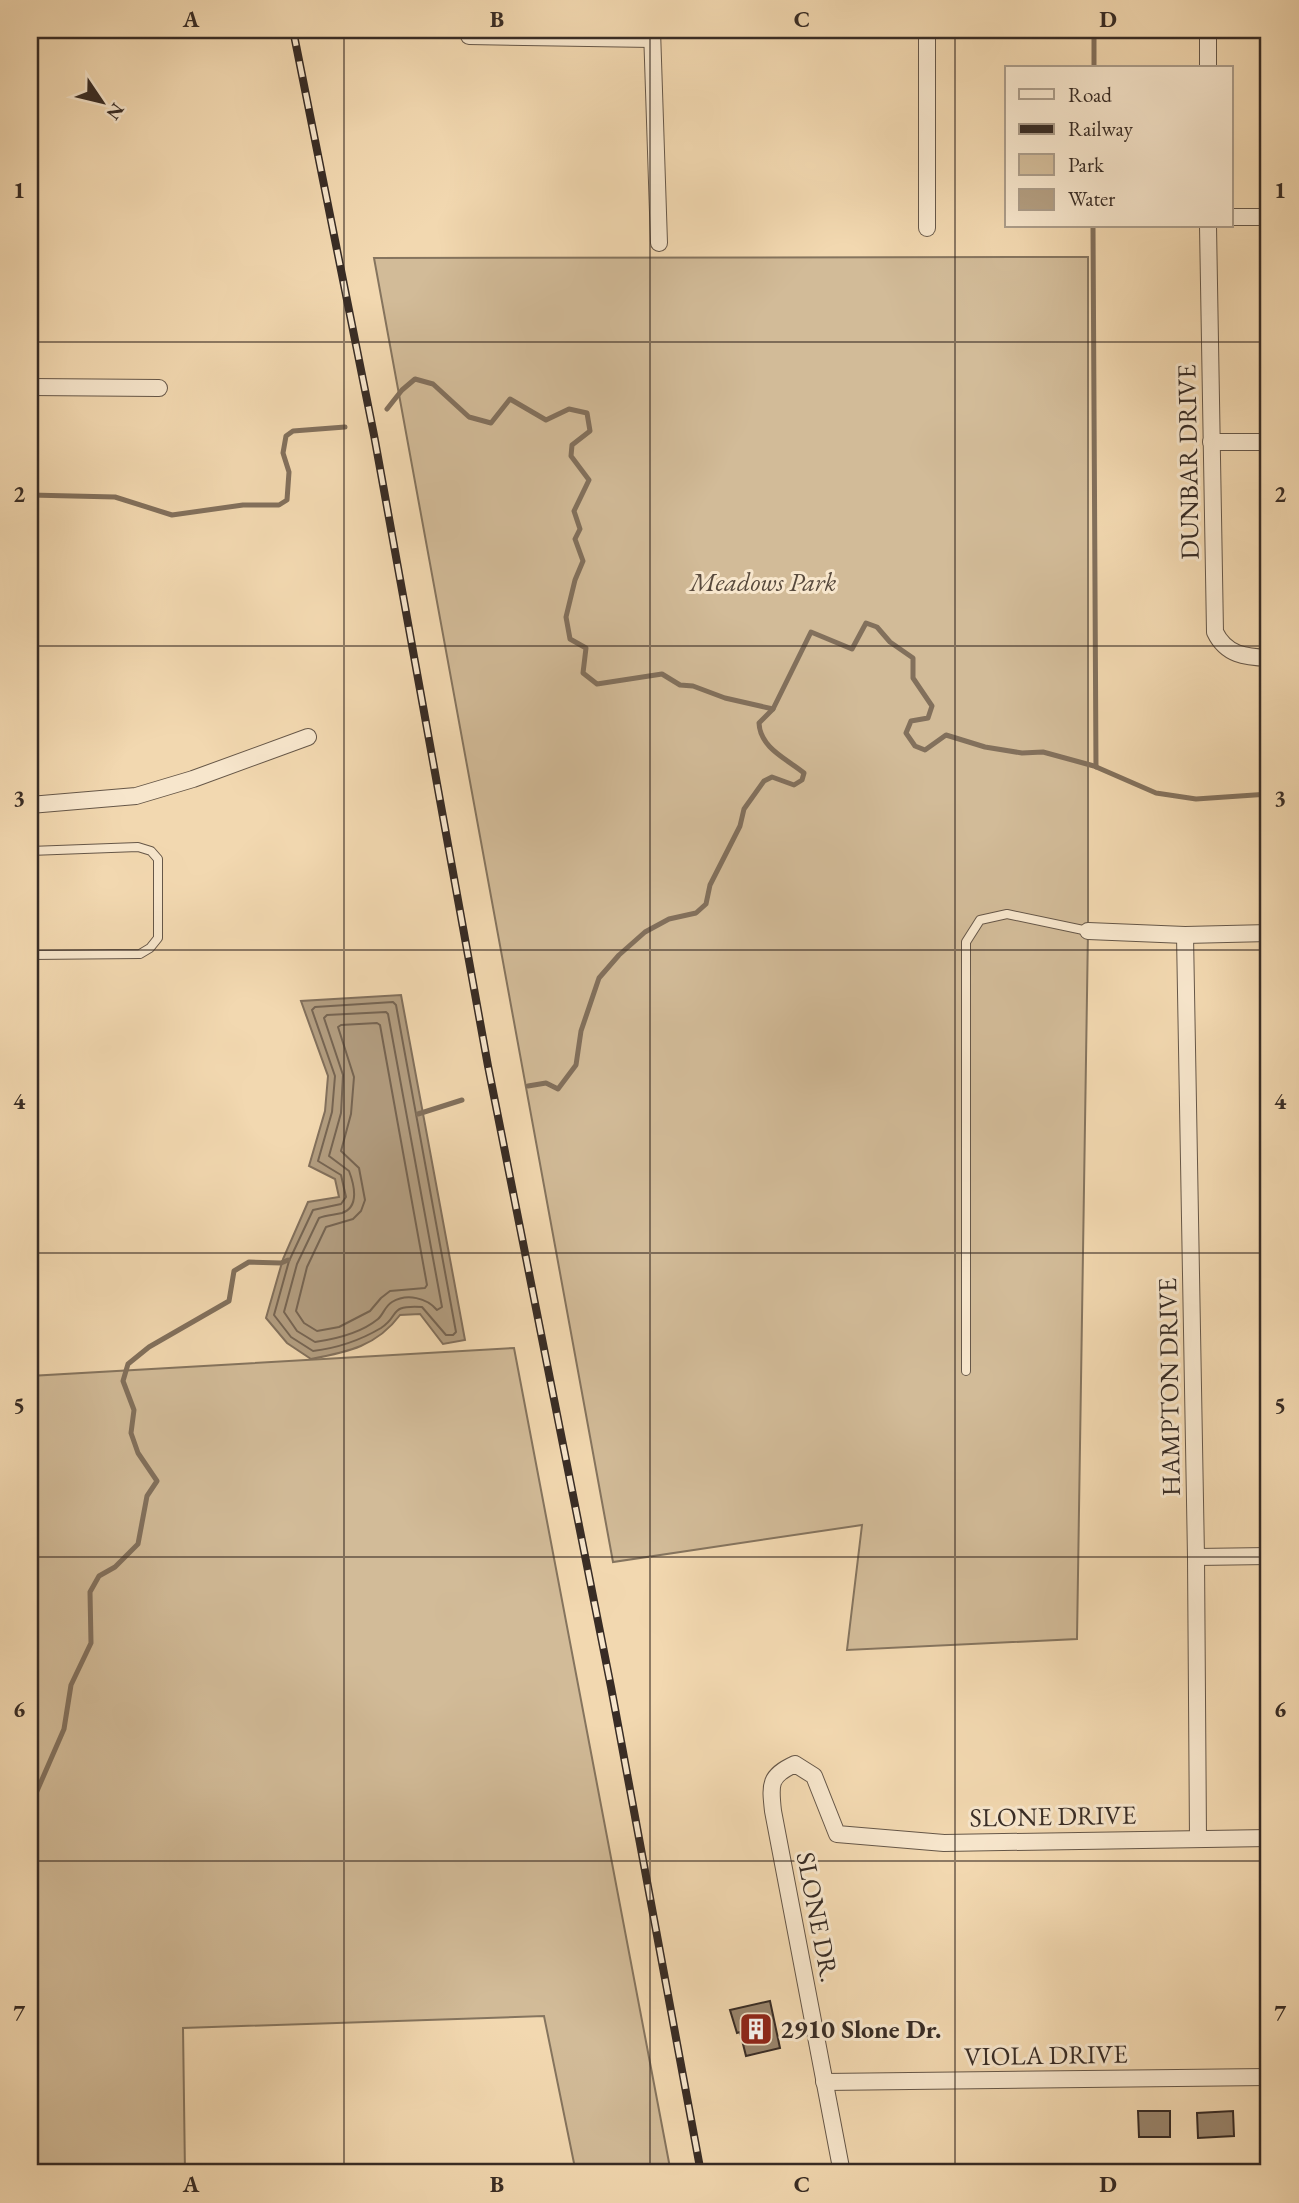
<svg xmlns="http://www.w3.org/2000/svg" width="1299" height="2203" font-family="'EB Garamond',serif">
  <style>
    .green { fill: #d2bb98; stroke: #85745e; stroke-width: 2 }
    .water { fill: #b39e81; stroke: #82705c; stroke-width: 2 }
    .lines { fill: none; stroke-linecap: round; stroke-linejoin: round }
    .shore { stroke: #766553; stroke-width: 2 }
    .stream { stroke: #82705c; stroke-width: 5 }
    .building { fill: #99856d; stroke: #382c25; stroke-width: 2 }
    .service-casing { stroke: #665748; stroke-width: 10 }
    .minor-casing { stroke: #665748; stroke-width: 18 }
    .service { stroke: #f7e6cc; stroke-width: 8 }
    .minor { stroke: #f7e6cc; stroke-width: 16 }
    .rail-casing { stroke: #382c25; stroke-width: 8 }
    .rail { stroke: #f7e6cc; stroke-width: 5; stroke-dasharray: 16; stroke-linecap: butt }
    .grid { fill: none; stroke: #382c25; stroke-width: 2; stroke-opacity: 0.55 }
    .labels { text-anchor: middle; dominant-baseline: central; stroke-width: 6; stroke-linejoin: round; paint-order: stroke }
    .street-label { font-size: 26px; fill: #382c25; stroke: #f7e6cc }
    .park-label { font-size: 26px; font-style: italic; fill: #57493c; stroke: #f7e6cc }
    .poi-label { font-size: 26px; font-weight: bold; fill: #382c25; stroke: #f7e6cc; text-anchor: start }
    .neatline { fill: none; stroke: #382c25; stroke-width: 2.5 }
    .grid-label { font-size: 23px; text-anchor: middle; font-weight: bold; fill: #382c25 }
  </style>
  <rect width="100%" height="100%" fill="#f2d8b0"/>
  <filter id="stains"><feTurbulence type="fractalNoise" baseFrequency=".00286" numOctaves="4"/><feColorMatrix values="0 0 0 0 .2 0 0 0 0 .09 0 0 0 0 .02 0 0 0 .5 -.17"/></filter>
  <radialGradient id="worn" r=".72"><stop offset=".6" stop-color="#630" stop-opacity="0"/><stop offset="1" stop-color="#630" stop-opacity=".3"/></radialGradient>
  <g class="green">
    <polygon points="1088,257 1088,931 1077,1639 847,1650 862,1525 613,1562 374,258"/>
    <polygon points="514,1348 671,2173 576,2173 544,2016 183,2028 185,2173 30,2173 30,1376"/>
  </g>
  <path class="water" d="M401,995L465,1340L443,1344L420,1314L400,1315C377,1346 348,1352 311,1359L287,1343L266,1318L283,1259L308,1202L339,1197L335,1179L309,1166L325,1111L328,1076L301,1001Z"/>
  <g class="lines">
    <g class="shore">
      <path d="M393,1002L396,1005L456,1332L453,1335H446L422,1307C387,1305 401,1315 381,1328C359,1341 338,1348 313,1351L291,1337L274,1315L289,1261L313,1210L341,1204L346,1197L341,1175L318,1161L332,1112L335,1076L312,1010L315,1007Z"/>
      <path d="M386,1012L388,1014L442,1307L437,1310C427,1298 407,1293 392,1302C385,1306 383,1315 378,1319C361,1333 336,1339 315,1342L297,1331L284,1312L297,1264L319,1218C326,1215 334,1215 342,1213C360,1207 354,1184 349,1171L329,1156L341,1113L343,1075L324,1018L327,1015Z"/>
      <polygon points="377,1023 380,1025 427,1285 425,1288 390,1291 381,1298 370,1311 339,1327 317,1331 304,1323 296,1311 307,1267 326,1227 353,1219 361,1211 365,1200 359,1168 341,1151 351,1114 354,1077 338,1027 341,1025"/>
    </g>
    <g class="stream">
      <polyline points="1094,30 1094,68"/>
      <polyline points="1093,226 1096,767"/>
      <polyline points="387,409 402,390 415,379 433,384 469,417 491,423 510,399 546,420 569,409 587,413 590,431 572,445 571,456 589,480 574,511 580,529 575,539 583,561 575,580 566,617 570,639 586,648 583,673 597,684 662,674 680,685 693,686 725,698 773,709"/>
      <polyline points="30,495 115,497 172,515 243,505 279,505 287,500 289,472 283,453 286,436 293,431 345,427"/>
      <path d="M528,1086L546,1083L558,1089L576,1065L581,1031L599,978L619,955L645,932L669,919L696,913L706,904L710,885L740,826L744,809L764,781L772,777L794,785L802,780L804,773C787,759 760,748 759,723L773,709L811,632L852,649L866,623L877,627L890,642L913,658V678L932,706L928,718L911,721L906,733L915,746L925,750L946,735L985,747L1022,753L1043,752L1094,766L1156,793L1196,799L1269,794"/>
      <polyline points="418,1114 462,1100"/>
      <polyline points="30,1807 64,1729 71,1685 91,1643 90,1592 99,1576 115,1567 138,1544 147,1496 157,1481 138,1453 131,1433 134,1410 123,1381 128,1364 149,1347 229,1301 234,1271 249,1262 281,1263 288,1260"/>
    </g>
  </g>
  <g class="building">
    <polygon points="770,2001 780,2048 746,2056 740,2032 737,2033 730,2010"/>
    <polygon points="1138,2111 1170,2111 1170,2137 1139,2137"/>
    <polygon points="1233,2111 1234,2136 1198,2138 1197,2113"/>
    <polygon points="1266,2111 1269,2111 1269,2137 1267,2137"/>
  </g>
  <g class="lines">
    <defs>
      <g id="service">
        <polyline points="30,851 138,847 151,851 158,859 158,938 150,948 140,954 30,955"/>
        <polyline points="966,1371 966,942 980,920 1007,914 1088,931"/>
      </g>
      <g id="minor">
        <polyline points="652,30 659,243"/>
        <polyline points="927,30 927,228"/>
        <polyline points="1208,30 1208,68"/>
        <polyline points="469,36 652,39"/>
        <polyline points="1231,217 1269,217"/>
        <path d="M1208,226L1215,632C1226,655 1245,657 1269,658"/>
        <polyline points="30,387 159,388"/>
        <polyline points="1211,442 1269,442"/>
        <polyline points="30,805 136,796 193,779 308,737"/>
        <polyline points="1088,931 1185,935 1269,933"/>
        <polyline points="1185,935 1196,1557 1198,1839"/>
        <polyline points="1196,1557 1269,1556"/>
        <polyline points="824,2082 1269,2077"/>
        <path d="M842,2173L773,1811C770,1784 769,1776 795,1764L814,1776L837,1834L944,1843L1269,1838"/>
      </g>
    </defs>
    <use href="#service" class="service-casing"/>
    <use href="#minor" class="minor-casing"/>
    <use href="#service" class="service"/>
    <use href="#minor" class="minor"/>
    <defs>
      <polyline id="rail" points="293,30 374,435 488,1066 611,1687 701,2173"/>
    </defs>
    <use href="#rail" class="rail-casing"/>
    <use href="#rail" class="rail"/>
  </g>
  <path class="grid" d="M344,30V2173M650,30V2173M955,30V2173M30,342H1269M30,646H1269M30,950H1269M30,1253H1269M30,1557H1269M30,1861H1269"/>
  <defs>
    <symbol id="building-square" viewBox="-11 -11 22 22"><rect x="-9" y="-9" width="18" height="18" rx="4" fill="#8f2418" stroke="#f7e6cc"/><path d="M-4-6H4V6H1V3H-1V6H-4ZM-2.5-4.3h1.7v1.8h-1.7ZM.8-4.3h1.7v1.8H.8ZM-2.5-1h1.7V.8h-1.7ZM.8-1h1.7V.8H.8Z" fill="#fff"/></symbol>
  </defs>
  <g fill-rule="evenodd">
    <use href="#building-square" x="737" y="2010" width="38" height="38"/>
  </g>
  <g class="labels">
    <g class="street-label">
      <text transform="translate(1188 462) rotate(-91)">DUNBAR DRIVE</text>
      <text transform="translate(1169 1387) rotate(-91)">HAMPTON DRIVE</text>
      <text transform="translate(1053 1816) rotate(-1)">SLONE DRIVE</text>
      <text transform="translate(818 1917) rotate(79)">SLONE DR.</text>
      <text transform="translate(1046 2055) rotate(-1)">VIOLA DRIVE</text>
    </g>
    <g class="park-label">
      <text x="763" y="582">Meadows Park</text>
    </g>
    <g class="poi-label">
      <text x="780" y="2029">2910 Slone Dr.</text>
    </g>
  </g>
  <rect width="1299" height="2203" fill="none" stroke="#f2d8b0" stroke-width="77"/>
  <rect x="1005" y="66" width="228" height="161" fill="#f7e6cc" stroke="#ab9c89" stroke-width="2"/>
  <rect x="1019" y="89" width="35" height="10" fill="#f7e6cc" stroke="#ab9c89" stroke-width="2"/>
  <text x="1068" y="102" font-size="21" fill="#382c25">Road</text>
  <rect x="1019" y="124" width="35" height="10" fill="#382c25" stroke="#ab9c89" stroke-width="2"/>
  <text x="1068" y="136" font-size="21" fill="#382c25">Railway</text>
  <rect x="1019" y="154" width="35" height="21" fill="#d2bb98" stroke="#ab9c89" stroke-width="2"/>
  <text x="1068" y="172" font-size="21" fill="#382c25">Park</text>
  <rect x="1019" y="189" width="35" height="21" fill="#b39e81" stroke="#ab9c89" stroke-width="2"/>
  <text x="1068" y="206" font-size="21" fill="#382c25">Water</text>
  <g transform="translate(102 102) rotate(125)" stroke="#f7e6cc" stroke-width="5" paint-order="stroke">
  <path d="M0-5L12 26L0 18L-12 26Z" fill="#382c25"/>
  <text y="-10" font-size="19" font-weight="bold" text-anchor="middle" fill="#382c25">N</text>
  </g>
  <rect x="38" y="38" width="1222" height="2126" class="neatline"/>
  <g class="grid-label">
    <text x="191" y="27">A</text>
    <text x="497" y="27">B</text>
    <text x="802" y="27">C</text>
    <text x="1108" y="27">D</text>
    <text x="19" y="198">1</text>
    <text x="1280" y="198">1</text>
    <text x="19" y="502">2</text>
    <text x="1280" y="502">2</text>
    <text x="19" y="806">3</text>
    <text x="1280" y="806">3</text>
    <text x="19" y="1109">4</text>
    <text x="1280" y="1109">4</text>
    <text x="19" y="1413">5</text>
    <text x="1280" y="1413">5</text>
    <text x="19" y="1717">6</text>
    <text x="1280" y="1717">6</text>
    <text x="19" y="2021">7</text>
    <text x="1280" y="2021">7</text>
    <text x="191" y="2192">A</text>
    <text x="497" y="2192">B</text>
    <text x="802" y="2192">C</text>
    <text x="1108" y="2192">D</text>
  </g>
  <rect width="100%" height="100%" filter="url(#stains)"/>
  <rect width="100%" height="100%" fill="url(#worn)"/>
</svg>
